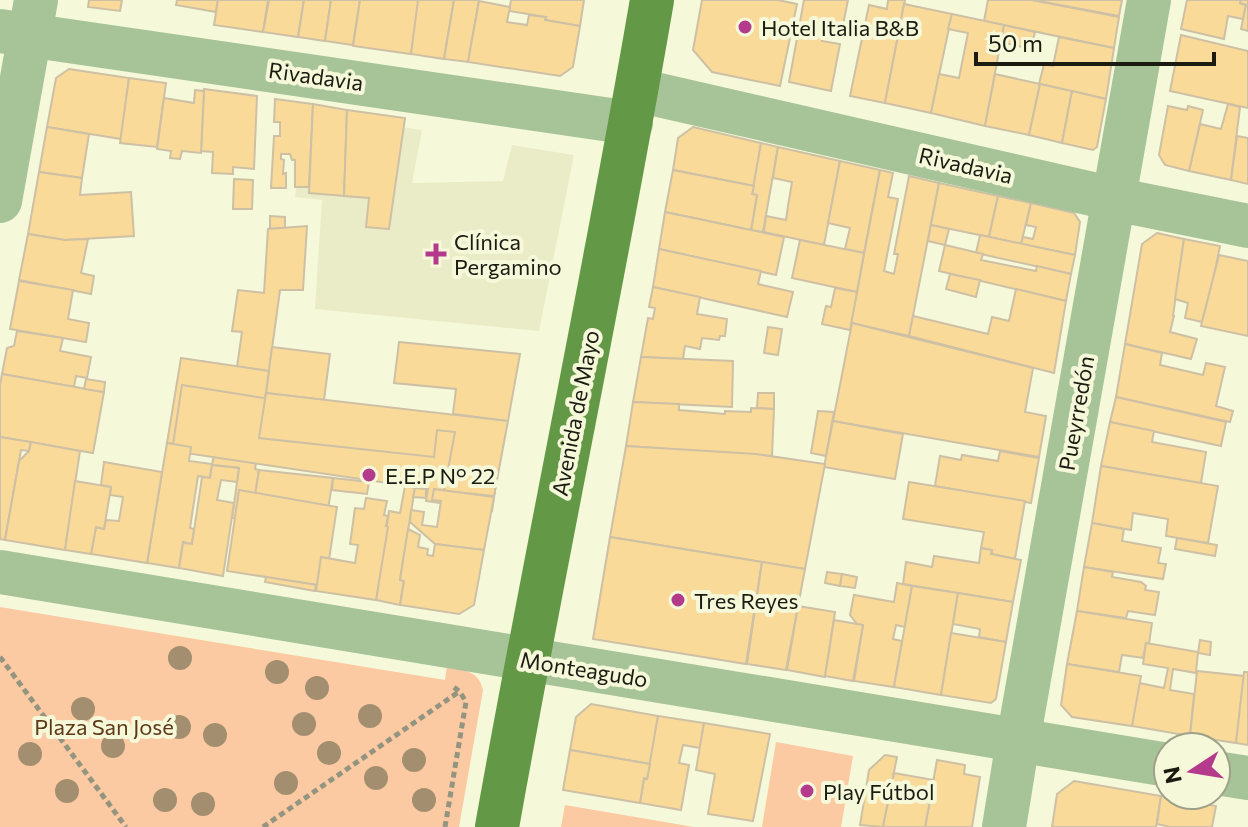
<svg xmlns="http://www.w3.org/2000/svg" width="1248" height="827" font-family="Commissioner,sans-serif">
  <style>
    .built { fill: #eaecc7 }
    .green { fill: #fbc9a2 }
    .building { fill: #fada99; stroke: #cdc0a5; stroke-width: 2 }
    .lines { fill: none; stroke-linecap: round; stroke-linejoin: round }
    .path { stroke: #949580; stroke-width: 5; stroke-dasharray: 6 4; stroke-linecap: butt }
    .minor { stroke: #a7c499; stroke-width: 44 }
    .major { stroke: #639946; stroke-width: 44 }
    .tree { fill: #a38f6f }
    .poi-dot { fill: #b43a8c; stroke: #f6f8da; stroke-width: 3 }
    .labels { text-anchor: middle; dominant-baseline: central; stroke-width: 8; stroke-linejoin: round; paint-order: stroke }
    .poi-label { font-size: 22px; fill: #1b1b11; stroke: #f6f8da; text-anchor: start }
    .street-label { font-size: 22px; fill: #1b1b11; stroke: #f6f8da }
    .park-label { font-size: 22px; fill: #5f3917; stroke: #f6f8da }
  </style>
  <rect width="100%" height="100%" fill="#f6f8da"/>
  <polygon class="built" points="309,114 422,130 412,183 503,181 512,145 574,155 539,331 315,309 322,200 295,197"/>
  <g class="green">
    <path d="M0,607L445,680L447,666C464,670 479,671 483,690L459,827H0Z"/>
    <polygon points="776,742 853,756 841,827 762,827"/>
    <polygon points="565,805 694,827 561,827"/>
  </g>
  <g class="building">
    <polygon points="89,0 122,0 120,11 88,7"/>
    <polygon points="177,0 218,0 216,12 176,5"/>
    <polygon points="218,0 268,0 263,32 214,25"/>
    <polygon points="269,0 304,0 298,37 263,32"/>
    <polygon points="304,0 331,0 325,41 298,37"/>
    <polygon points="331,0 360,0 353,45 325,41"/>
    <polygon points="360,0 419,0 411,54 353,46"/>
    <polygon points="418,0 454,0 444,59 411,54"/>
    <polygon points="454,0 479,0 468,62 444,59"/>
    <polygon points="511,0 584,0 580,26 545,20 546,17 509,11"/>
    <polygon points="702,0 778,0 797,4 780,86 712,72 693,50"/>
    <polygon points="804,0 848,0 843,25 825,22 822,41 840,44 831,91 789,82"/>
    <polygon points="888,0 905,0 885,103 850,96 869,5 887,9"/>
    <polygon points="988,0 1032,0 1119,17 1114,48 984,21"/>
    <polygon points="1033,0 1122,0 1119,16"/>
    <polygon points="1187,0 1241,0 1240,3 1246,5 1243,19 1228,16 1224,39 1181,29"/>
    <polygon points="1241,0 1248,0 1248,31 1241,29 1246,5 1240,3"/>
    <polygon points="479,1 510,7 507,22 527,25 529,15 546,17 545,20 580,26 573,67 560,76 468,62"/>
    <polygon points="904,4 952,14 931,113 885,103"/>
    <polygon points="952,14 1004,25 985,126 931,113 939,74 959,78 968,33 948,29"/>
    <polygon points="1004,25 1035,32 1031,49 1001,42"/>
    <polygon points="1181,35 1248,51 1248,108 1170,91"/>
    <polygon points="1059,37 1114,48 1106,99 1039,84 1044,64 1053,66"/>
    <polygon points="69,69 129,78 121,139 47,127 56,78"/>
    <polygon points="995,74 1040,84 1029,135 985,126"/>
    <polygon points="129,78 166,83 157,147 120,143"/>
    <polygon points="1040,84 1072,91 1062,143 1029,135"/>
    <polygon points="204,89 257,96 254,169 233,167 233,174 212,173 213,152 201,151"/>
    <polygon points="195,90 204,91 201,153 182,151 180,159 170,158 171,151 157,149 164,98 194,103"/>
    <polygon points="1072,91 1106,99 1097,147 1093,150 1062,143"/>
    <polygon points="275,99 313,104 309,187 295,187 295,160 292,160 290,154 281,154 281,159 284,160 283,174 286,173 286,188 271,188 274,136 280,136 280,122 274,122"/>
    <polygon points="313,104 347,110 344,196 309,193"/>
    <polygon points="1228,104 1240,107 1231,180 1189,171 1200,124 1221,129"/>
    <polygon points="1168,106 1187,110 1188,106 1203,110 1189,171 1165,165 1159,155"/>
    <polygon points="347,110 405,118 389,229 366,227 369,198 344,196"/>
    <polygon points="47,127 89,134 82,178 39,172"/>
    <polygon points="693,127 761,143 754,186 673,170 678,138"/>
    <polygon points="1237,136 1248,138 1248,184 1231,180"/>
    <polygon points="761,143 778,147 763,232 751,230 757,195 752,194"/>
    <polygon points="778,147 840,161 824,245 764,232 766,216 786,220 788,206 792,182 773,178"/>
    <polygon points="840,161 880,170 864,253 845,249 850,228 828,223"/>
    <polygon points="673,170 754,186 752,194 757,195 751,230 665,212"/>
    <polygon points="880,170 893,173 888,197 898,199 884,271 894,274 898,254 894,254 909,176 939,183 909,336 851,323"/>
    <polygon points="39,172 82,178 80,195 131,192 134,236 65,240 28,234"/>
    <polygon points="234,179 253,180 252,209 233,209"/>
    <polygon points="939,183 998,196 989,237 931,225"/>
    <polygon points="998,196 1031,203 1021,244 989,237"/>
    <polygon points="1031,203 1074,213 1080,222 1075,255 1021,244 1023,237 1033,239 1036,227 1026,225"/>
    <polygon points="665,212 784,237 776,275 659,249"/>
    <polygon points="270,216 285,217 285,228 270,229"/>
    <polygon points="931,225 949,229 945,245 928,241"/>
    <polygon points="307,226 303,290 280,290 269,371 237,367 242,332 232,331 238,290 264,293 268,229"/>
    <polygon points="1157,233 1184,239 1173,316 1174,316 1170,332 1197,339 1191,359 1125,344 1142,244"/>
    <polygon points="28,234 65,240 88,239 81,273 94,276 91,294 19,280"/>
    <polygon points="980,235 1075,255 1071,274 976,253"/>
    <polygon points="1184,239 1220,246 1214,276 1202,322 1185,318 1188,303 1175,299"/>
    <polygon points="800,240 864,253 857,292 792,278"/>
    <polygon points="945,245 983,254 981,260 1036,271 1037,266 1071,274 1066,301 939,271"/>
    <polygon points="659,249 761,271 758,284 793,292 787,317 653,287"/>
    <polygon points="1219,255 1248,261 1248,336 1201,326"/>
    <polygon points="950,274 980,280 976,297 946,289"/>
    <polygon points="19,281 73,290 68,319 89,323 86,342 10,329"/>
    <polygon points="653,287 700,297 697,314 727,319 725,336 720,336 719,340 702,338 700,349 685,346 683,359 641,357 648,318 653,319 655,308 649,307"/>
    <polygon points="835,288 857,292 850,330 822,324 826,306 831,307"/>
    <polygon points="1016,289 1066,301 1054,373 909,336 913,316 988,334 992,317 1009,321"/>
    <polygon points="852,323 1033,368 1025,412 1046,416 1039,457 833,421"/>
    <polygon points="768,327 782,329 778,355 764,353"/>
    <polygon points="17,331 63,338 60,351 91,357 87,378 76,376 74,387 2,374 7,348 14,346"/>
    <polygon points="399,342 520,354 508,421 453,414 456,389 394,383"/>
    <polygon points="1125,344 1162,353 1160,365 1203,375 1206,363 1225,367 1216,406 1233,411 1230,422 1116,397"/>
    <polygon points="272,347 330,354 324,400 266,393"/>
    <polygon points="641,357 733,361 732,407 633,402"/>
    <polygon points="181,358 269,371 255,469 259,470 251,521 232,518 239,468 212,465 215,450 167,443"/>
    <polygon points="2,374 104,392 93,453 0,437 0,385"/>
    <polygon points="86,379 105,382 104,392 84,389"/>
    <polygon points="182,385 503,436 492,511 426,501 428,489 172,451"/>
    <polygon points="266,393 508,421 494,496 444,491 455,432 437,430 434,457 259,438"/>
    <polygon points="758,393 774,393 774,409 757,408"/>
    <polygon points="1116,397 1226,422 1221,446 1110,422"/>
    <polygon points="633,402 679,404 679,410 725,414 725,411 751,412 751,408 774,409 772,456 626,446"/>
    <polygon points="818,411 834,412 826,456 811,453"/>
    <polygon points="833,421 903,434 895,479 824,467"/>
    <polygon points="1110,422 1154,431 1152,442 1206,452 1201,483 1101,466"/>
    <polygon points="0,437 31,442 29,451 21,450 5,540 0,539"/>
    <polygon points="31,442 80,451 65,550 5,540 19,461 29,451"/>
    <polygon points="167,443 191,447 189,461 212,464 210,478 198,476 190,528 194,529 192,544 183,542 179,568 147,563"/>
    <polygon points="626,446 756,454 825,464 805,569 610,537"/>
    <polygon points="1000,451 1039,458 1031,503 935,486 940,456 961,460 962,455 998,461"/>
    <polygon points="104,462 162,472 147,563 91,554 96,527 104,529 106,520 119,521 123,497 110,495 111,487 101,485"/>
    <polygon points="212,465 239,468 237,482 221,480 217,500 234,503 223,576 179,568 183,543 192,544 202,477 210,478"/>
    <polygon points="1101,466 1218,486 1208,543 1166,536 1168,519 1133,513 1131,530 1092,523"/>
    <polygon points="259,470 333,478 315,591 265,582 272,545 273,543 278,542 280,531 307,535 307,530 251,521"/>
    <polygon points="333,478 369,482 367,494 332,490"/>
    <polygon points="75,481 111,487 104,529 96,527 91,554 65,550"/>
    <polygon points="909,482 1025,501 1015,559 992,554 992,550 981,548 984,532 903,519"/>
    <polygon points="405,486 415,488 400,580 404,581 400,605 376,600 389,511 400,513"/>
    <polygon points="415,488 426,489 426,498 413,497"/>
    <polygon points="434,489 494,497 484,550 435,544 410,522 411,510 424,512 422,525 437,527 441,501 432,500"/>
    <polygon points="239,490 337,507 325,586 227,571"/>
    <polygon points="366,498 387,501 384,515 388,516 386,526 388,527 376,600 316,591 321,557 355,563 358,545 350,544 355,508 364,509"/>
    <polygon points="1092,523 1124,529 1122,541 1161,548 1158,563 1166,564 1163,579 1084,567"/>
    <polygon points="408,529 420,535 418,547 428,549 427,555 433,556 435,544 484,550 474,605 459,614 400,605 404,581 400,580"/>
    <polygon points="610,537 762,562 746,664 593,639"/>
    <polygon points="1177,538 1217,545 1215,556 1175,549"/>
    <polygon points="981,548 992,550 991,554 1021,560 1013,602 903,584 906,562 932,567 934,556 979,563"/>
    <polygon points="762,562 805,569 786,670 747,664"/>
    <polygon points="1084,567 1113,572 1112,577 1141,582 1146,586 1145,590 1159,592 1155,615 1128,611 1126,618 1077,611"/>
    <polygon points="827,572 842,574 840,586 825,583"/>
    <polygon points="842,574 857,577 855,588 840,586"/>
    <polygon points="897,583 912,586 905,627 896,625 893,639 902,641 894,687 854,681 863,625 857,624 850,615 854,595 894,602"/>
    <polygon points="912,586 958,593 941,695 894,687"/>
    <polygon points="958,593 1013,602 1006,642 979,637 980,629 953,624"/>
    <polygon points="798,606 835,612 825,677 787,670"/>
    <polygon points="1077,611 1152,623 1149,644 1146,643 1143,658 1122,655 1119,672 1067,664"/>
    <polygon points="834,620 863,625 853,681 825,676"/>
    <polygon points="951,633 1006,642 996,699 991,703 941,695"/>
    <polygon points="1200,640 1211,642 1210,655 1198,653"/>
    <polygon points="1146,643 1198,652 1196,673 1173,669 1170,690 1194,694 1190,736 1132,726 1139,683 1164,688 1168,668 1143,664"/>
    <polygon points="1067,664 1141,676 1132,726 1072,717 1061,705"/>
    <polygon points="1197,671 1244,676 1236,743 1190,736"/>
    <polygon points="1244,672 1248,672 1248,745 1236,743"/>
    <polygon points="591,704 658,716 650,764 570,750 576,717"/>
    <polygon points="658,716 704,723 700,748 683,745 679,763 689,765 681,810 640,803 644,779 647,779"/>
    <polygon points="704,723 770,734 753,821 708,814 715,774 696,770"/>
    <polygon points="570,750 650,764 647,779 644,778 640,803 563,790"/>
    <polygon points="885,755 897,757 883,827 860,825 869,770"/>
    <polygon points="937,760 965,765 964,774 980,777 972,827 925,827"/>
    <polygon points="894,773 934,780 925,827 883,827"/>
    <polygon points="1074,781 1161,796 1156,827 1052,827 1057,794"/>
    <polygon points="1161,796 1216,806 1212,827 1170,827 1157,824"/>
  </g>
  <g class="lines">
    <g class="path">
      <polyline points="0,657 126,827"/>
      <polyline points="263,827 460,691"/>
      <polyline points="445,827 466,702 460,692 451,685"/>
    </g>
    <g class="minor">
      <polyline points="0,31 631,123"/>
      <polyline points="637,90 1114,199 1248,226"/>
      <polyline points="0,201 36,0"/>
      <polyline points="0,572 1168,765"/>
      <polyline points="1216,773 1248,778"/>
      <polyline points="1004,827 1018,741 1149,0"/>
    </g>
    <path class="major" d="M497,827C546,551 605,276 652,0"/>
  </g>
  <g class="tree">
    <circle cx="180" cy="658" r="12"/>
    <circle cx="277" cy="672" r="12"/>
    <circle cx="317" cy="688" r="12"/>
    <circle cx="83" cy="709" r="12"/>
    <circle cx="370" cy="716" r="12"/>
    <circle cx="304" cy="724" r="12"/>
    <circle cx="179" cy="727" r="12"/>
    <circle cx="215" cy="735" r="12"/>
    <circle cx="113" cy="746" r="12"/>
    <circle cx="329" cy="753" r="12"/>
    <circle cx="30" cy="754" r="12"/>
    <circle cx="414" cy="760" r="12"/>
    <circle cx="376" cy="778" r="12"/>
    <circle cx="286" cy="783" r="12"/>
    <circle cx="67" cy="791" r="12"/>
    <circle cx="165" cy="800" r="12"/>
    <circle cx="424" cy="800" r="12"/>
    <circle cx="203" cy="804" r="12"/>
  </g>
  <g class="poi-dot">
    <circle cx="745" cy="27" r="8"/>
    <path d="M432 242h8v8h8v8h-8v8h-8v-8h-8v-8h8z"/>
    <circle cx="369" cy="475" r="8"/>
    <circle cx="678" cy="600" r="8"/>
    <circle cx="807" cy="791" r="8"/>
  </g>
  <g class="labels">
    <g class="poi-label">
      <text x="761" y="27">Hotel Italia B&amp;B</text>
      <text x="454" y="241">Clínica<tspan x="454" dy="25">Pergamino</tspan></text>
      <text x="385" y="475">E.E.P N° 22</text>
      <text x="694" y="600">Tres Reyes</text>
      <text x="823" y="791">Play Fútbol</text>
    </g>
    <g class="street-label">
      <text transform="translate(316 76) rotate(8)">Rivadavia</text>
      <text transform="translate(966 165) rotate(13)">Rivadavia</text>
      <text transform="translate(575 413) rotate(-79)">Avenida de Mayo</text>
      <text transform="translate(1076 413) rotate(-80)">Pueyrredón</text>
      <text transform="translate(584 669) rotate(9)">Monteagudo</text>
    </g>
    <g class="park-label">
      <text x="104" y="726">Plaza San José</text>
    </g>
  </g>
  <g transform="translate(1192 771) rotate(258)"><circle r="38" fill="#f6f8da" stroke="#9ea08a" stroke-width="2"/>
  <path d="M0-6L14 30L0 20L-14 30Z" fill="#b43a8c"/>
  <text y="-12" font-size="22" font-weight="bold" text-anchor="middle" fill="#1b1b11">N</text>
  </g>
  <path d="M976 52v12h238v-12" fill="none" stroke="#1b1b11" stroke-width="4"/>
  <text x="988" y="52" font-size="24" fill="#1b1b11" stroke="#f6f8da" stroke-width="6" paint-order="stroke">50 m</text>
</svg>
